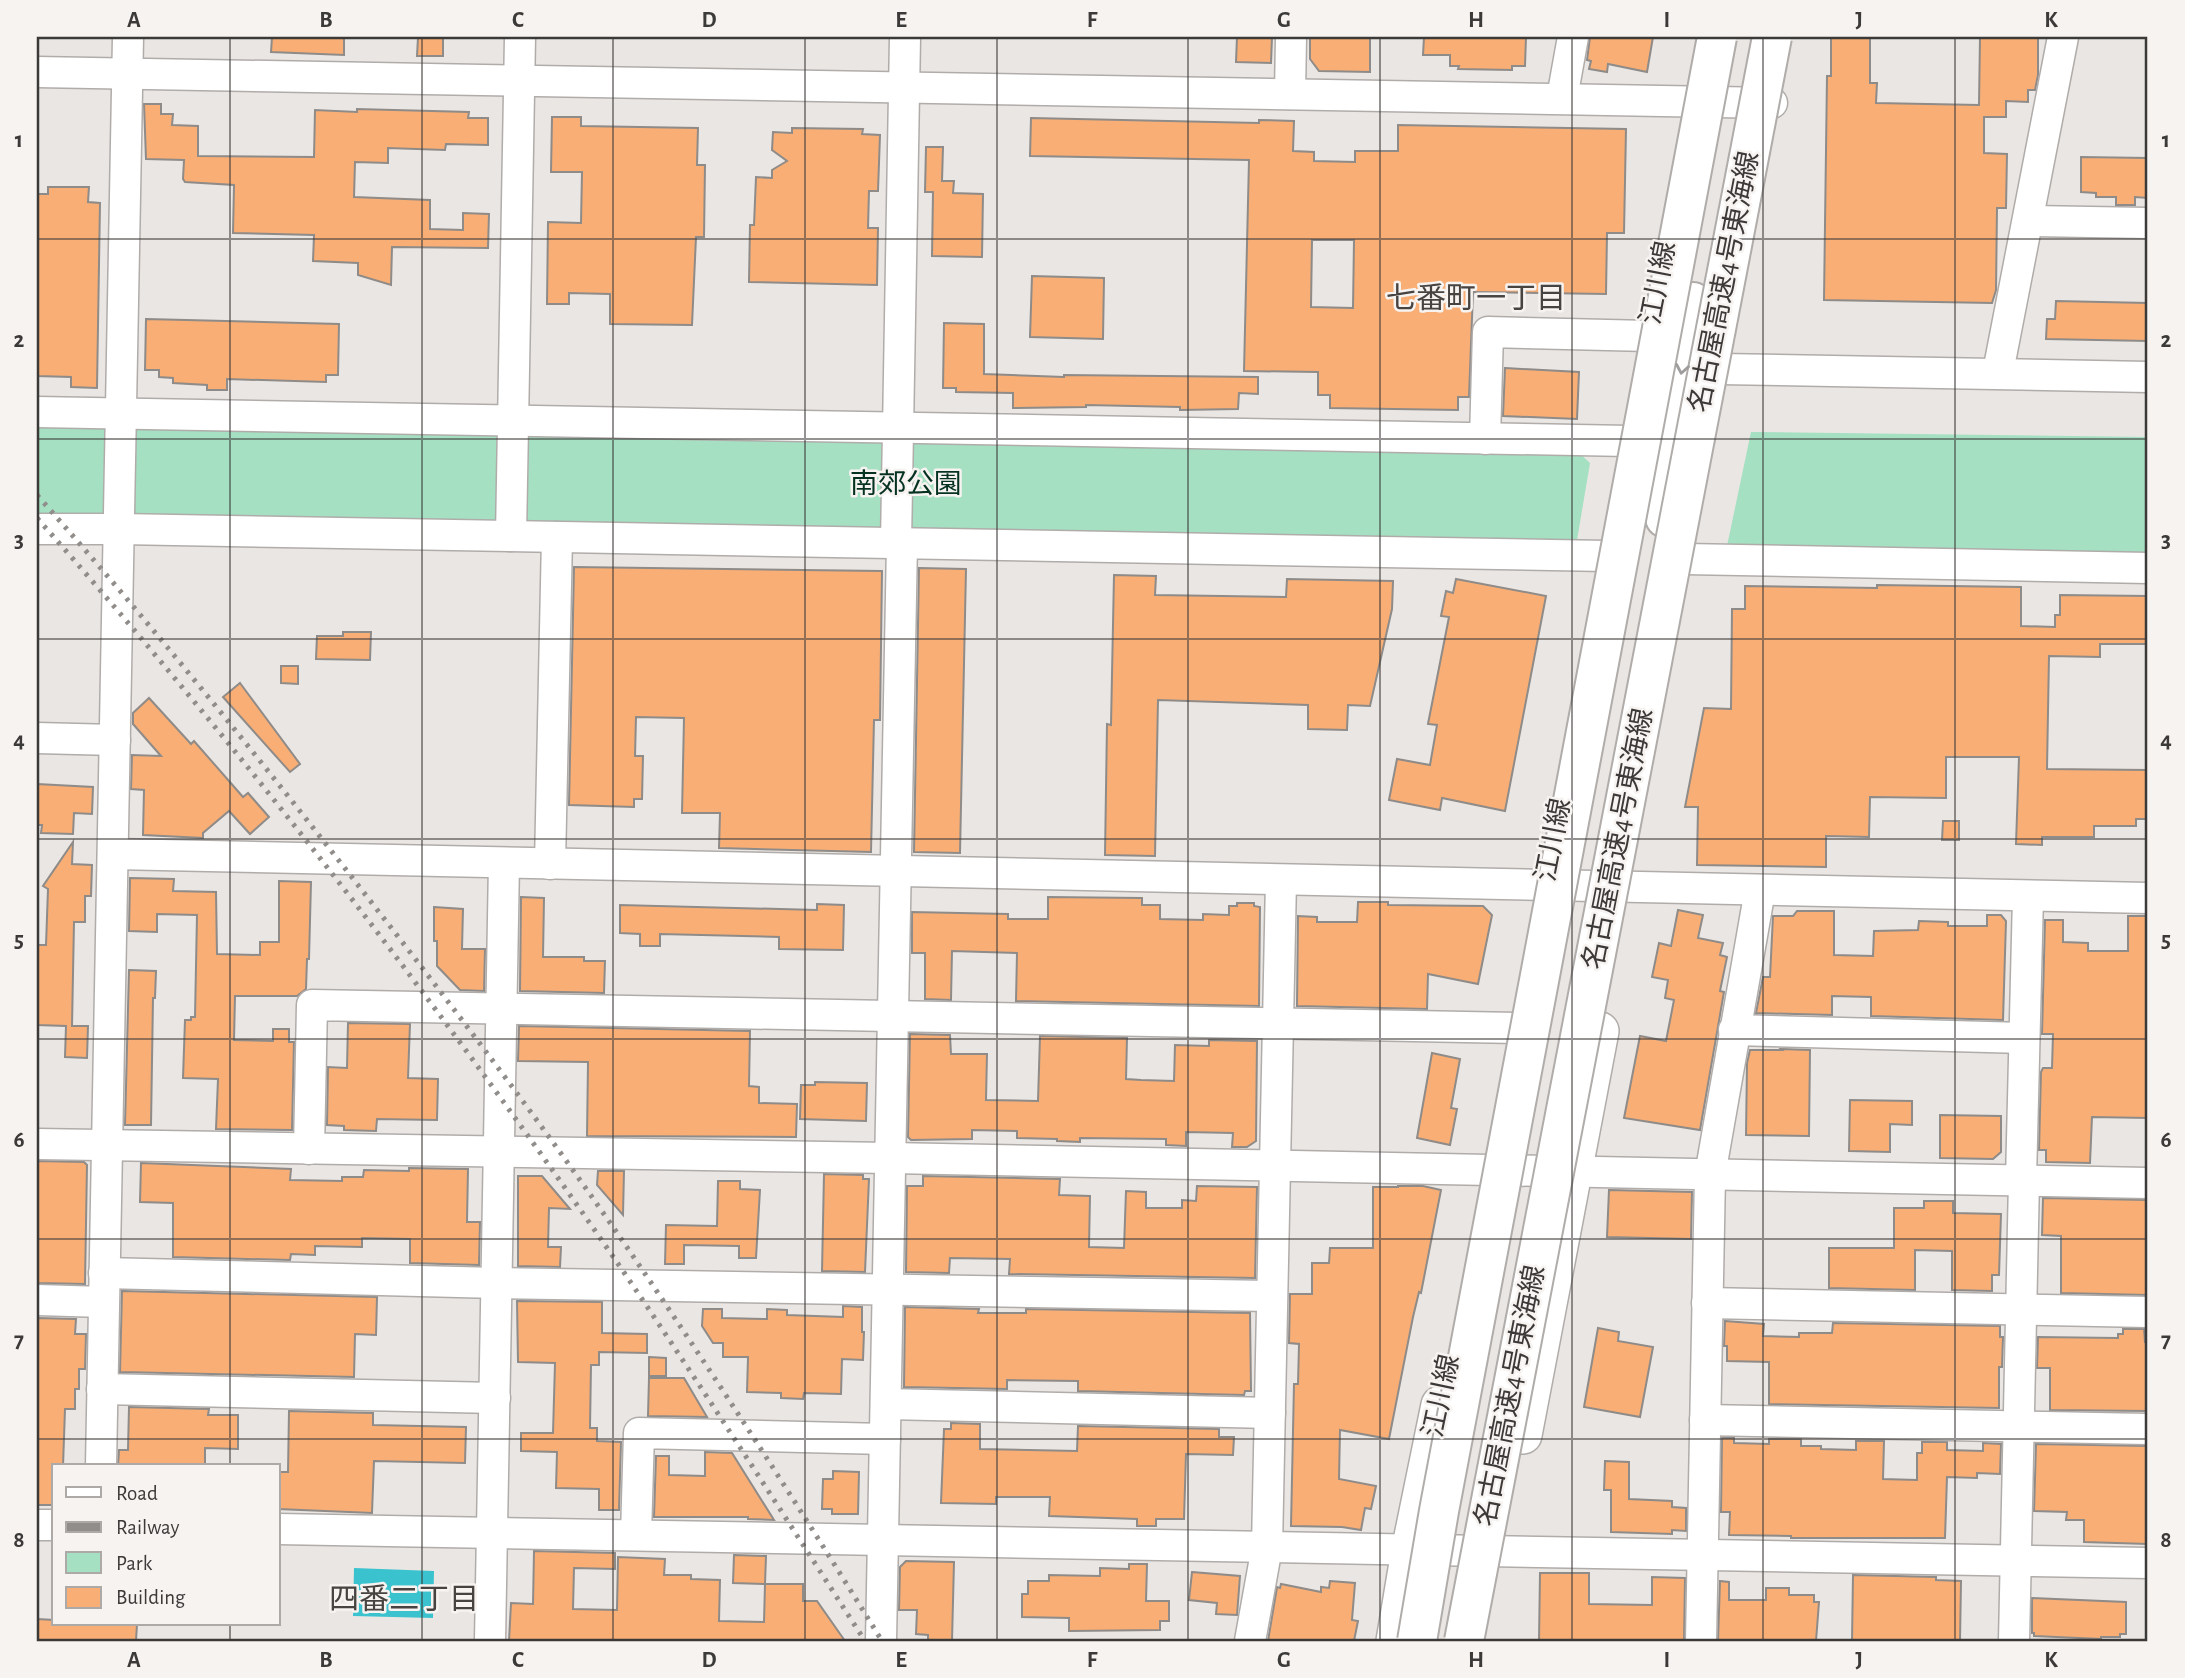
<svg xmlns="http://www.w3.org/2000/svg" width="2185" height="1678" font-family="'Alegreya Sans','Noto Sans JP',sans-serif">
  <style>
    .green { fill: #a4e0c1 }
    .water { fill: #3ac3ce }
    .building { fill: #f8ae75; stroke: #8f8b88; stroke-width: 2; fill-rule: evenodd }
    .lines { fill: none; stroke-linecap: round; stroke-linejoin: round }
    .minor-casing { stroke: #b0acaa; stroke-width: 33 }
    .major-casing { stroke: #b0acaa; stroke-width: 40 }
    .highway-casing { stroke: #b0acaa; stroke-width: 42 }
    .minor { stroke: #fff; stroke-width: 30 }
    .major { stroke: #fff; stroke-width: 37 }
    .highway { stroke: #fff; stroke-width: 38 }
    .rail { stroke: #908d8b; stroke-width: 5; stroke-dasharray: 3.5 7; stroke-linecap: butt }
    .highway-bridge-casing { stroke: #b0acaa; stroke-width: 42; stroke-linecap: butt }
    .highway-bridge { stroke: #fff; stroke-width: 38 }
    .oneway { stroke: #9e9c9c }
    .grid { fill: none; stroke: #3c3a39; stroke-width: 2; stroke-opacity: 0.55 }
    .labels { text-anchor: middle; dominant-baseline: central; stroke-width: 5; stroke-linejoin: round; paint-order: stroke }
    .street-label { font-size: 28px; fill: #3c3a39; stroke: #f7f3f0 }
    .park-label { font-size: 28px; fill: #053221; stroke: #f7f3f0 }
    .neighbourhood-label { font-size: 30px; fill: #464341; stroke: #f7f3f0 }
    .neatline { fill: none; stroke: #3c3a39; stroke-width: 2.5 }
    .grid-label { font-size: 23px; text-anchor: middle; font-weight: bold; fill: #3c3a39 }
  </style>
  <rect width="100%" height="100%" fill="#eae6e3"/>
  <g class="green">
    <polygon points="37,421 1576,450 1590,463 1577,540 1566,545 37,518"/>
    <polygon points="1751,432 2148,437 2148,555 1727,546"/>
  </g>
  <polygon class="water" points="354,1568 434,1571 433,1618 353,1616"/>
  <g class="building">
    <polygon points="272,37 344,37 344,55 271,52"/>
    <polygon points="418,37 443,37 443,56 417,56"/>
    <polygon points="1237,37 1272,37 1271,63 1236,62"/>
    <polygon points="1310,37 1370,37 1370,72 1319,71 1310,59"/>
    <polygon points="1424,37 1526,37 1525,66 1512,66 1512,70 1458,69 1459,66 1450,66 1450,55 1423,55"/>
    <polygon points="1590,37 1653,37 1647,72 1608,64 1607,72 1589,69 1591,61 1587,60"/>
    <polygon points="1831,37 1870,37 1870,83 1877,83 1876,103 1979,105 1980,37 2038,37 2038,75 2035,90 2028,90 2028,102 2006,101 2006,117 1984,117 1984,153 2007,154 2006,208 1997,208 1996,290 1992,303 1824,300 1827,76 1831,76"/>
    <polygon points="144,104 161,104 161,114 173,114 172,125 198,126 198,156 314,157 315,110 357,112 357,109 469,112 468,118 488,118 488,145 446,144 445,150 388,148 388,163 355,162 354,197 430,200 430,229 463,230 463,213 489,214 488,248 392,247 391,285 358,275 358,263 313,261 314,235 233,233 234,185 185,182 183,179 184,160 146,159"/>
    <polygon points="552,117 581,117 581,126 698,128 697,165 705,165 704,237 696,237 692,325 610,324 610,294 569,293 569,304 547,304 548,222 581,223 582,172 551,172"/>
    <path d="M1031,118L1259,123V120L1294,121L1293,151L1314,152V161L1355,162V151H1398V125L1626,129L1624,233H1607L1606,294L1473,292L1469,397H1458V410L1330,408V395H1318V372L1244,371L1249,160L1030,156ZM1312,240H1354L1353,308L1311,307Z"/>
    <polygon points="792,128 863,129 862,134 880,135 878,191 869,191 868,228 878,228 877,285 749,282 750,225 754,225 756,177 772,178 772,170 787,161 772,150 773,132 792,133"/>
    <polygon points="926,147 943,147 942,181 954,181 953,193 983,194 982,257 932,256 933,192 925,192"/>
    <polygon points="2081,157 2148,158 2148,198 2135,197 2135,205 2116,205 2116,197 2096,197 2096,193 2081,192"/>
    <polygon points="48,187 89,187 88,202 100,203 97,388 71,387 71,377 37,376 37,194 48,194"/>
    <polygon points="1032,276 1104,278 1103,339 1030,337"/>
    <polygon points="2056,301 2148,303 2148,341 2046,339 2047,319 2055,319"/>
    <polygon points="146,319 339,324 338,375 326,375 326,382 227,379 227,390 207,390 207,385 173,383 173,378 159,377 159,370 145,370"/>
    <polygon points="944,323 984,324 984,374 1064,377 1064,375 1258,377 1258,394 1239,393 1238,409 1180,410 1180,407 1086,405 1086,407 1013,408 1013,393 956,392 956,388 943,388"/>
    <polygon points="1505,368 1579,372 1577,419 1503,416"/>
    <polygon points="574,567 882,571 880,720 874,720 871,852 719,848 720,813 682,813 684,718 636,717 635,756 643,756 642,799 634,799 634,807 569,805"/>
    <polygon points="919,568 966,569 960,853 914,852"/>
    <polygon points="1114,575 1156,576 1155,595 1286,597 1287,579 1393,581 1392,609 1370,706 1348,705 1347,730 1308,729 1308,705 1158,700 1155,856 1105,855 1107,724 1111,725"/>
    <polygon points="1456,579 1546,596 1505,811 1442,798 1440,810 1389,800 1397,759 1430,765 1437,725 1428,724 1449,617 1441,616 1446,591 1453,593"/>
    <polygon points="1877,585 2021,587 2021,626 2055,627 2055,615 2060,615 2060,595 2148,596 2148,644 2100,644 2100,657 2049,656 2047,769 2148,770 2148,819 2136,819 2136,826 2094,826 2094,837 2042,837 2042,845 2016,844 2019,757 1946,757 1946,798 1870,797 1869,837 1826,836 1826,867 1697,865 1698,807 1685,807 1704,708 1731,709 1732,609 1745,609 1745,586 1877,588"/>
    <polygon points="343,632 371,632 370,660 316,659 317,636 343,636"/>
    <polygon points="281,666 298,666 298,684 281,683"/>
    <polygon points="240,683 300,764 290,772 223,697"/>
    <polygon points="149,698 191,744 194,741 243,797 248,793 269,817 250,834 229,811 203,833 203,838 143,835 144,790 131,789 132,755 161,756 133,724 133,713"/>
    <polygon points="37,784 93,787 92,814 74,813 73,834 41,833 42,825 37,825"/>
    <polygon points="1943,821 1959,821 1959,840 1942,840"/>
    <polygon points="73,842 72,864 92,865 91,896 85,896 85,922 74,922 72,1026 88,1026 87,1058 65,1057 66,1026 37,1025 37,945 46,945 48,889 43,886"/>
    <polygon points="130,878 174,879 173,891 216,892 217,954 260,955 260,942 279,942 279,881 311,882 309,959 307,959 306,989 297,996 235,996 234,1040 273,1041 273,1029 289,1029 289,1042 294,1042 292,1130 216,1129 218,1079 183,1078 185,1020 191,1020 191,1017 195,1017 197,915 157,914 157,932 129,931"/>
    <polygon points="521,897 544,898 543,957 584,957 584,961 605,961 604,993 520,991"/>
    <polygon points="1048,897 1142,898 1142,905 1160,905 1160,919 1203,920 1203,914 1229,915 1229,906 1237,906 1237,903 1254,903 1254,906 1260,907 1259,1006 1016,1001 1017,953 952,951 951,1000 925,999 925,953 912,953 912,912 1008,914 1008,919 1048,919"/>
    <polygon points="1358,902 1388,902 1388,905 1483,906 1492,915 1478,984 1428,974 1427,1009 1297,1006 1298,916 1317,917 1317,922 1357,922"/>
    <polygon points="817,904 844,905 843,950 779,949 779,937 660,934 660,946 640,946 640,934 620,933 620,905 817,910"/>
    <polygon points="434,907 463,909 462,949 485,949 484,991 460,990 437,966 437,941 434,941"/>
    <polygon points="1678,910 1703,915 1698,938 1723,943 1720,955 1727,957 1720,991 1724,992 1700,1130 1624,1118 1640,1036 1666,1041 1674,1000 1665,998 1668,980 1652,977 1659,943 1671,946"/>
    <polygon points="1797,911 1834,911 1834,955 1873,956 1874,931 1918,930 1919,921 1948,922 1948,926 1987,926 1987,915 2001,915 2006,921 2003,1020 1871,1016 1871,997 1832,996 1832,1015 1756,1013 1763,977 1770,977 1773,916 1793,916"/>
    <polygon points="2128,916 2148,916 2148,1118 2092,1117 2090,1163 2046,1162 2046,1150 2039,1150 2041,1072 2043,1068 2052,1068 2053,1034 2042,1034 2045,920 2063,920 2063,942 2088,943 2088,951 2128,951"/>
    <polygon points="129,970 156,971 155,998 153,998 151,1125 125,1125"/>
    <polygon points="348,1023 410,1024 408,1078 438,1079 437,1120 377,1119 376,1131 344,1130 344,1126 327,1125 328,1067 347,1068"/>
    <polygon points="519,1026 750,1031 749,1086 759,1087 759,1103 797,1104 796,1137 587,1136 588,1062 518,1061"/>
    <polygon points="910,1034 950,1035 951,1054 987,1054 986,1100 1038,1101 1040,1036 1127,1038 1126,1079 1141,1080 1174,1081 1175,1045 1209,1046 1209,1040 1257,1041 1256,1141 1247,1147 1232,1147 1233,1133 1186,1132 1186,1146 1166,1145 1166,1139 1080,1138 1080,1142 1057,1141 1057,1139 1017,1138 1017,1131 972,1130 972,1139 911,1140 908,1137"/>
    <polygon points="1781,1049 1810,1050 1809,1136 1746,1135 1747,1063 1750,1050 1782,1050"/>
    <polygon points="1432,1053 1460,1059 1451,1108 1457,1109 1450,1145 1417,1138"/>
    <polygon points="815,1082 867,1083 866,1121 800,1119 801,1085 815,1085"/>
    <polygon points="1850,1100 1912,1101 1912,1125 1890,1124 1890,1152 1849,1151"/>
    <polygon points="1940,1115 2001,1116 2001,1152 1993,1159 1940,1158"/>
    <polygon points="37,1161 84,1162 87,1165 85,1284 37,1283"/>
    <polygon points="141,1163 291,1169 290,1180 342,1181 342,1177 363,1177 364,1170 409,1171 409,1168 468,1169 467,1222 480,1222 479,1265 410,1263 410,1239 362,1238 362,1247 315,1246 315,1255 291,1254 290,1260 173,1257 173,1203 140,1202"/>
    <polygon points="598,1171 624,1171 623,1215 597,1185"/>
    <polygon points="824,1174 863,1175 863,1179 869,1179 865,1272 822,1271"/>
    <polygon points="518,1176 542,1176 570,1209 549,1208 548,1247 561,1247 560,1267 518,1266"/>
    <polygon points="923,1176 1060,1179 1059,1195 1090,1196 1089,1247 1124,1248 1126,1191 1146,1192 1146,1208 1182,1208 1182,1200 1196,1201 1197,1186 1257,1187 1255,1278 1009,1274 1010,1259 950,1258 949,1273 906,1272 907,1186 923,1186"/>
    <polygon points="718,1181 740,1181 740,1189 760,1190 756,1258 739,1258 739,1246 684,1245 684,1264 665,1264 666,1225 717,1226"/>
    <polygon points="1398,1186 1423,1186 1441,1190 1421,1293 1419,1292 1413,1317 1389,1439 1340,1430 1339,1479 1376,1486 1371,1509 1365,1508 1361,1530 1342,1527 1291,1526 1294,1384 1298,1384 1299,1344 1289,1343 1290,1294 1312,1294 1312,1263 1329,1263 1330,1248 1373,1248 1373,1187 1398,1187"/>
    <polygon points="1609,1190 1692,1192 1691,1239 1607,1237"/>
    <polygon points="2043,1198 2148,1200 2148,1295 2061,1293 2061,1236 2042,1235"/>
    <polygon points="1924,1201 1953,1201 1953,1213 2001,1214 1999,1275 1992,1275 1992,1291 1952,1290 1952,1251 1915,1250 1915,1290 1829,1288 1829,1248 1894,1248 1894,1208 1924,1208"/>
    <polygon points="122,1291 377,1297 376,1335 355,1334 354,1377 120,1372"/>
    <polygon points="517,1301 602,1302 602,1333 647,1334 647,1353 599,1352 599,1365 591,1365 590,1428 597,1428 597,1441 621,1442 619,1510 599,1510 599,1489 556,1488 557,1452 521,1451 521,1433 553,1433 555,1363 518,1362"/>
    <polygon points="843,1306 862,1307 862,1332 864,1332 863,1360 842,1359 841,1394 804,1393 803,1399 781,1398 781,1393 747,1392 748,1357 723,1357 723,1343 713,1343 702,1326 703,1309 722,1309 722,1318 767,1319 767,1309 787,1310 787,1315 843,1317"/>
    <polygon points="905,1307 979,1309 978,1313 1026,1313 1026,1309 1250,1313 1251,1391 1245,1391 1244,1395 1078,1391 1078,1381 1007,1380 1007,1389 904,1387"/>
    <polygon points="37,1318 76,1319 75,1334 86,1334 85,1369 79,1369 79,1389 75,1389 75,1409 65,1409 63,1466 54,1466 54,1505 37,1505"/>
    <polygon points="1725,1321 1764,1324 1763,1336 1799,1337 1799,1333 1832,1333 1833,1323 2000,1326 2000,1337 2003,1337 2002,1367 1999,1367 1999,1408 1769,1404 1769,1362 1727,1361 1727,1346 1724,1346"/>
    <polygon points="1598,1328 1619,1332 1618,1341 1653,1347 1640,1417 1584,1407"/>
    <polygon points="2123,1329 2144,1329 2145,1342 2148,1342 2148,1411 2050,1410 2050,1368 2037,1368 2038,1337 2118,1338 2118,1334 2123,1334"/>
    <polygon points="649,1357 666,1358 666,1376 649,1376"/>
    <polygon points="649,1378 684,1378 707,1417 648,1416"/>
    <polygon points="129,1407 209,1409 208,1415 238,1415 238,1449 205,1448 205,1466 118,1466 119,1450 128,1450"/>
    <polygon points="289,1411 373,1413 373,1425 466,1427 465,1463 374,1461 372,1513 278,1509 278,1472 288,1472"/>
    <polygon points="951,1423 980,1424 980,1449 1077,1451 1078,1426 1219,1429 1219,1437 1234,1437 1233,1455 1186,1454 1184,1519 1156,1519 1156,1526 1137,1526 1137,1519 1049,1516 1050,1497 996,1497 996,1504 941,1503 944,1429 951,1429"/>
    <polygon points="1722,1438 1734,1438 1734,1443 1769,1444 1769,1439 1801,1439 1801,1446 1821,1446 1821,1449 1856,1450 1856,1441 1884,1441 1883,1479 1917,1480 1917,1453 1922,1453 1922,1442 1947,1442 1947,1450 1983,1451 1983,1443 2001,1444 2000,1474 1977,1473 1977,1478 1947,1477 1945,1538 1791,1538 1791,1536 1729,1535 1730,1512 1721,1512"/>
    <polygon points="2036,1444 2148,1446 2148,1544 2084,1542 2084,1520 2066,1520 2067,1512 2034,1511"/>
    <polygon points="705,1452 732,1453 774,1520 748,1519 748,1517 654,1517 656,1456 669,1456 669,1475 705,1476"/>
    <polygon points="1605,1461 1629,1462 1629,1499 1672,1501 1672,1507 1686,1508 1686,1531 1672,1530 1672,1534 1611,1532 1611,1490 1604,1490"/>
    <polygon points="833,1471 859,1472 858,1514 832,1514 832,1509 822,1509 823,1479 833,1479"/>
    <polygon points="534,1551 615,1553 615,1569 574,1568 573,1609 617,1610 618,1557 665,1559 664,1575 691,1575 691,1579 720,1580 719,1621 764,1622 765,1584 803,1584 803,1601 817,1601 845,1641 509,1641 511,1603 533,1604"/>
    <polygon points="734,1555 766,1556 765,1584 733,1583"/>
    <polygon points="906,1561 954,1562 952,1641 928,1641 928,1635 916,1634 917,1610 899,1610 900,1567"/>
    <polygon points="1129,1564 1147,1564 1146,1601 1169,1601 1169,1621 1160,1621 1160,1630 1069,1631 1069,1618 1022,1617 1022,1594 1028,1594 1028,1581 1049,1581 1049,1575 1100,1576 1100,1568 1129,1569"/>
    <polygon points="1192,1572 1240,1576 1237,1615 1216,1614 1217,1603 1189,1600"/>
    <polygon points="1540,1573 1589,1573 1589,1604 1652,1605 1652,1577 1685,1578 1684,1641 1539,1641"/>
    <polygon points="1853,1575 1936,1577 1936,1580 1961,1581 1960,1641 1852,1641"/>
    <polygon points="1330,1581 1355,1583 1352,1620 1358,1621 1354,1641 1268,1641 1277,1587 1280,1588 1281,1584 1321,1592 1321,1587 1329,1588"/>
    <polygon points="1720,1581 1729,1582 1729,1600 1766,1600 1766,1588 1789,1588 1789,1595 1814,1595 1814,1602 1819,1602 1816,1641 1718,1641"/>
    <polygon points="2032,1598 2126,1602 2126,1634 2120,1634 2120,1637 2101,1637 2101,1639 2034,1636 2034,1633 2032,1633"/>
    <polygon points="37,1619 54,1620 54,1624 137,1624 136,1641 37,1641"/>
  </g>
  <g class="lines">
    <defs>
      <g id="minor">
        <polyline points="37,72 1772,103"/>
        <polyline points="1290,94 1291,37"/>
        <polyline points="1562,98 1573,37"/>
        <polyline points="2028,221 2148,223"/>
        <polyline points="1720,369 2148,377"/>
        <polyline points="1998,372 2063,37"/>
        <polyline points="37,412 1629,441"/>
        <polyline points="1485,439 1488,332 1649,336"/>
        <polyline points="37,529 119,529 1607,556"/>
        <polyline points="511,536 520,37"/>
        <polyline points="896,543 905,37"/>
        <polyline points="1685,559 2148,568"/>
        <polyline points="37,738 115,740"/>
        <polyline points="113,854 2148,898"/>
        <polyline points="550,864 557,537"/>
        <polyline points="1734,1030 2024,1038"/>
        <polyline points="37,1144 890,1158 2148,1183"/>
        <polyline points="309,1149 312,1005 1517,1028"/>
        <polyline points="2021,1180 2028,896"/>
        <polyline points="104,1273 497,1283 1272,1296"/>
        <polyline points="37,1300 104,1302"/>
        <polyline points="1707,1303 2148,1312"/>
        <polyline points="102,1389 495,1398"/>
        <polyline points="886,1404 1270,1413"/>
        <polyline points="1705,1420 2148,1429"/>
        <polyline points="101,1466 128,37"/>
        <polyline points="37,1525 54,1525"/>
        <polyline points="278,1529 2148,1563"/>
        <polyline points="636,1535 639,1433 885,1439"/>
        <polyline points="490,1641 504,863"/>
        <polyline points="881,1641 902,543"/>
        <polyline points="1250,1641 1267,1547 1281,880"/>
        <polyline points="1701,1641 1710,1175 1760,890"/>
        <polyline points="2014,1641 2024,1180"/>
      </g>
      <g id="major">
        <polyline points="1523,1435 1600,1031"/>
        <polyline points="1395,1641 1410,1551 1440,1405"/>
      </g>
      <polyline id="highway" points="1665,518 1676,401 1693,302"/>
    </defs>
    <use href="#minor" class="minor-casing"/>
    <use href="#major" class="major-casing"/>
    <use href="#highway" class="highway-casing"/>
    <use href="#minor" class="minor"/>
    <use href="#major" class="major"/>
    <use href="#highway" class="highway"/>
    <g class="rail">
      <path d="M37,495C145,617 247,743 347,871C447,999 546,1128 637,1262C722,1387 803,1513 882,1641"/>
      <path d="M37,518C248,756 443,1010 623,1271C706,1393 785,1517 865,1641"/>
    </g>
    <defs>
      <g id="highway-bridge">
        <polyline points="1417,1641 1439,1511 1717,37"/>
        <polyline points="1464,1641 1772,37"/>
      </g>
    </defs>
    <use href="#highway-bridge" class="highway-bridge-casing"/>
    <use href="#highway-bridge" class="highway-bridge"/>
  </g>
  <defs><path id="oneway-chevron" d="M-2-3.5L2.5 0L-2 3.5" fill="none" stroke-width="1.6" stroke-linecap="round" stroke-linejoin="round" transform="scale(1.75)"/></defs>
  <use class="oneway" href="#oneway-chevron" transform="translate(1682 369) rotate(100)"/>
  <path class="grid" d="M230,37V1466M422,37V1641M613,37V1641M805,37V1641M997,37V1641M1188,37V1641M1380,37V1641M1572,37V1641M1763,37V1641M1955,37V1641M37,239H2148M37,439H2148M37,639H2148M37,839H2148M37,1039H2148M37,1239H2148M37,1439H2148M230,1624V1641"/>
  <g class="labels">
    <g class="street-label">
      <text transform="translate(1725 282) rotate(-79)">名古屋高速4号東海線</text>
      <text transform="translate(1659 283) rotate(-79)">江川線</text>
      <text transform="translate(1619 839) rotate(-79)">名古屋高速4号東海線</text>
      <text transform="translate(1554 840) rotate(-79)">江川線</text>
      <text transform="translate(1442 1396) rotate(-78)">江川線</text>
      <text transform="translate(1511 1396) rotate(-79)">名古屋高速4号東海線</text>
    </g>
    <g class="park-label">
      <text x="906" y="485">南郊公園</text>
    </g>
    <g class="neighbourhood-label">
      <text x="1476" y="299">七番町一丁目</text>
      <text x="404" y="1600">四番二丁目</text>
    </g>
  </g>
  <rect width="2185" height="1678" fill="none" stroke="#f7f3f0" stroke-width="77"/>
  <rect x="52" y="1464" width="228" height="161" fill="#f7f3f0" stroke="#aca9a7" stroke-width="2"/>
  <rect x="66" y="1487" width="35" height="10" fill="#ffffff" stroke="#aca9a7" stroke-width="2"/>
  <text x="116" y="1500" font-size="21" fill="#3c3a39">Road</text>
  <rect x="66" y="1522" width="35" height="10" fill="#908d8b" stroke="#aca9a7" stroke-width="2"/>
  <text x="116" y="1534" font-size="21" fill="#3c3a39">Railway</text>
  <rect x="66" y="1552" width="35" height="21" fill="#a4e0c1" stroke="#aca9a7" stroke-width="2"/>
  <text x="116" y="1570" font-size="21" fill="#3c3a39">Park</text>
  <rect x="66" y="1587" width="35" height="21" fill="#f8ae75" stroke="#aca9a7" stroke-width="2"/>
  <text x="116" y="1604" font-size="21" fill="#3c3a39">Building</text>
  <rect x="38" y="38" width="2108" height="1602" class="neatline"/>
  <g class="grid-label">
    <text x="134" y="27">A</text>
    <text x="326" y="27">B</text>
    <text x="518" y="27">C</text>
    <text x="709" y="27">D</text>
    <text x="901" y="27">E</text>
    <text x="1092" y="27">F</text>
    <text x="1284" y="27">G</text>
    <text x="1476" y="27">H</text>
    <text x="1667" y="27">I</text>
    <text x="1859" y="27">J</text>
    <text x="2051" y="27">K</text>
    <text x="19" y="147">1</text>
    <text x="2166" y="147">1</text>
    <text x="19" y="347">2</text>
    <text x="2166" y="347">2</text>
    <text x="19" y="547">3</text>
    <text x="2166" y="547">3</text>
    <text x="19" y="747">4</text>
    <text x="2166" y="747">4</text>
    <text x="19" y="947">5</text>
    <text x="2166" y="947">5</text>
    <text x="19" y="1147">6</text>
    <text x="2166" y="1147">6</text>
    <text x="19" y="1347">7</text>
    <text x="2166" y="1347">7</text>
    <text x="19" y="1547">8</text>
    <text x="2166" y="1547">8</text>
    <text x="134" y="1667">A</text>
    <text x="326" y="1667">B</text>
    <text x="518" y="1667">C</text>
    <text x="709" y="1667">D</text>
    <text x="901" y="1667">E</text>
    <text x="1092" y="1667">F</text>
    <text x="1284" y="1667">G</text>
    <text x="1476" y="1667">H</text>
    <text x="1667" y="1667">I</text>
    <text x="1859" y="1667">J</text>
    <text x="2051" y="1667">K</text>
  </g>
</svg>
